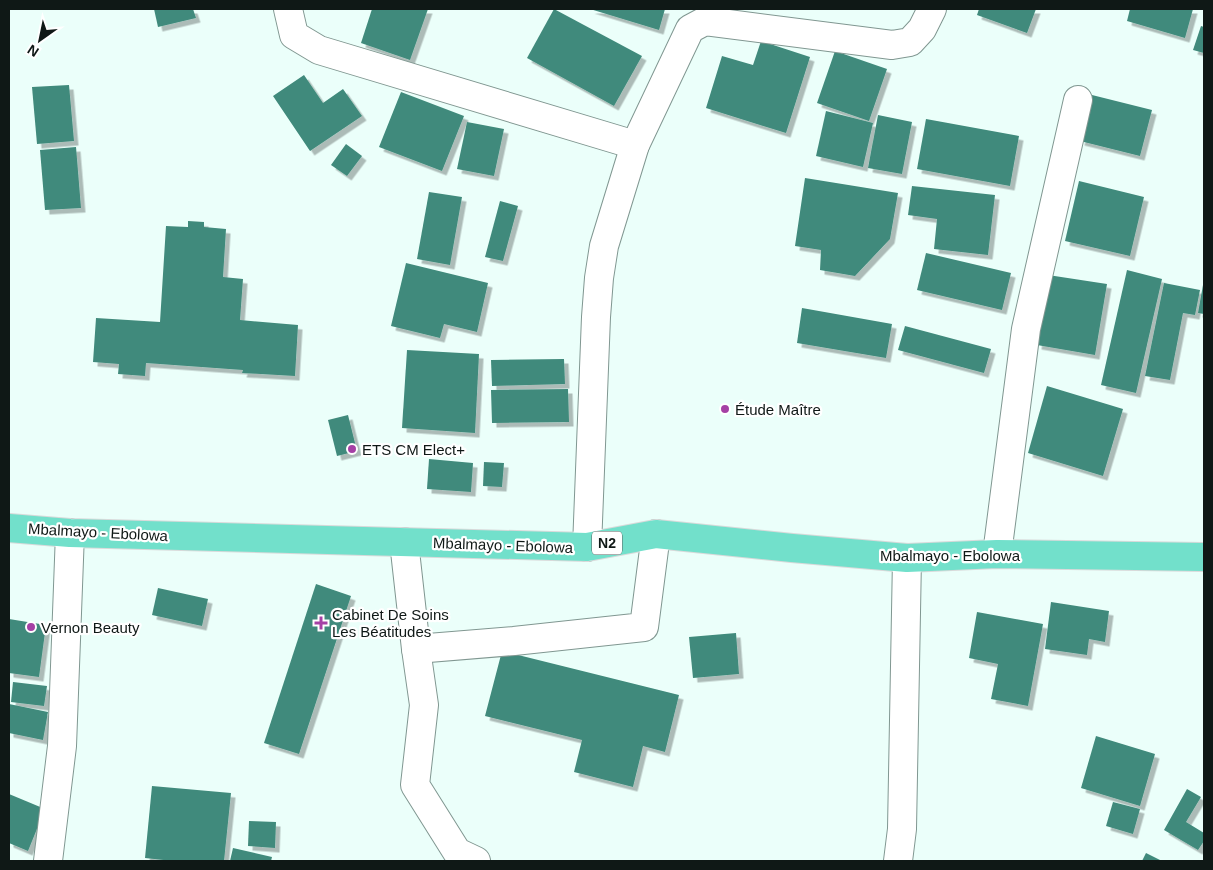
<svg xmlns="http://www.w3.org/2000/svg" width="1213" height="870" font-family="Helvetica,sans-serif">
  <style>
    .building { fill: #408a7b; filter: url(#shadow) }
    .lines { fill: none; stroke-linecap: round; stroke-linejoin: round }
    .minor-casing { stroke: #809791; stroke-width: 30 }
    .trunk-casing { stroke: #d9dada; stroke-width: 30 }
    .minor { stroke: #fff; stroke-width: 28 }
    .trunk { stroke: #72e0cb; stroke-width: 28 }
    .poi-dot { fill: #a540a5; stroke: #fff; stroke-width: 2 }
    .labels { text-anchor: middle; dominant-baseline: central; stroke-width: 4.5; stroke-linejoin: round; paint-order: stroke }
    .shield { fill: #fff; stroke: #575d5c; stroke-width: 1 }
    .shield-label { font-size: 14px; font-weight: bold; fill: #0f1816 }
    .poi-label { font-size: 15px; fill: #0f1816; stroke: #fff; text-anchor: start }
    .street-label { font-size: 15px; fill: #0f1816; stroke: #fff }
  </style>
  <defs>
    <filter id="shadow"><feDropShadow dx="4.5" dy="4.5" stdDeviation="0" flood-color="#0004"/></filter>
  </defs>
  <rect width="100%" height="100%" fill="#ebfffa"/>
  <g class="building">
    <polygon points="154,9 193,9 196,18 158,27"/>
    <polygon points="372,9 428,9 410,60 361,43"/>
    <polygon points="554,9 642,56 614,106 527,58"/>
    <polygon points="590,9 665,9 659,30"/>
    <polygon points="979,9 1036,9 1027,33 977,15"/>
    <polygon points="1130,9 1193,9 1185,38 1127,21"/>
    <polygon points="1201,26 1204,27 1204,53 1193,50"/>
    <polygon points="761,41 810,57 786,133 706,108 722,56 753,65"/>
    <polygon points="835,51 887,69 869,121 817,103"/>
    <polygon points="304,75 323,103 343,89 362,116 310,151 273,96"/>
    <polygon points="69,85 74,141 37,144 32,87"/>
    <polygon points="401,92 464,116 442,171 379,147"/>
    <polygon points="1092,95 1152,110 1140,156 1080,141"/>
    <polygon points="826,111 873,123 863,167 816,156"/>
    <polygon points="878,115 912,122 902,174 868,168"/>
    <polygon points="926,119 1019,136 1010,186 917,169"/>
    <polygon points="467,122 504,129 494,176 457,169"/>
    <polygon points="346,144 362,156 347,176 331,165"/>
    <polygon points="76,147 81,208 45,210 40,150"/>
    <polygon points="805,178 898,193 890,239 855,276 820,270 821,250 795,246"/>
    <polygon points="1079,181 1144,197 1130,256 1065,241"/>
    <polygon points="912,186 995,195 988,255 934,249 937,219 908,215"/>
    <polygon points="429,192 462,197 450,265 417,259"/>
    <polygon points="500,201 518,206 503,261 485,257"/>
    <polygon points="188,221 204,222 204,227 226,229 223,277 243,279 240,320 298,325 295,376 242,373 243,370 146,363 145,376 118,374 119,364 93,362 96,318 160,322 166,226 188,227"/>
    <polygon points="926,253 1011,273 1002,310 917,290"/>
    <polygon points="406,263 488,283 477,332 444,324 440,338 391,326"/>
    <polygon points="1127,270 1162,279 1136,393 1101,385"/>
    <polygon points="1048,275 1107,284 1095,355 1037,345"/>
    <polygon points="1164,283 1200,290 1195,315 1183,313 1170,380 1145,376"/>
    <polygon points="1203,285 1204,285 1204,314 1198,313"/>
    <polygon points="802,308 892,324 886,358 797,343"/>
    <polygon points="905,326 991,349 984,373 898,350"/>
    <polygon points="407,350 479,354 475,433 402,428"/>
    <polygon points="564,359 565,384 492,386 491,360"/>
    <polygon points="1047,386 1123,409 1103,476 1028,453"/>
    <polygon points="568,389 569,422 492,423 491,390"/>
    <polygon points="348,415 357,451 337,456 328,420"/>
    <polygon points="429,459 473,463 471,492 427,489"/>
    <polygon points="484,462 504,463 502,487 483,486"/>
    <polygon points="316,584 351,596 299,754 264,743"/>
    <polygon points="158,588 208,599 202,626 152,615"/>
    <polygon points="1051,602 1109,611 1105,642 1089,639 1087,655 1045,649"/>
    <polygon points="977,612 1043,624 1028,706 991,699 998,664 969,658"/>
    <polygon points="9,619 46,625 39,677 9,673"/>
    <polygon points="736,633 739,674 693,678 689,637"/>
    <polygon points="502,651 679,695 665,752 643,746 633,787 574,772 582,740 485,716"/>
    <polygon points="13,682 47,686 44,706 11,702"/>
    <polygon points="9,704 48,712 43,740 9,733"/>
    <polygon points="1096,736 1155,754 1140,806 1081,788"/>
    <polygon points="152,786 231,793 224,861 173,861 145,858"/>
    <polygon points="1187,789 1201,797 1186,822 1204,833 1204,841 1198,850 1164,830"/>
    <polygon points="9,794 45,809 28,851 9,843"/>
    <polygon points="1113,802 1140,809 1133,834 1106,826"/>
    <polygon points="249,821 276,822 275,848 248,846"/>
    <polygon points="233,848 272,857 271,861 230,861"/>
    <polygon points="1146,853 1162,861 1142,861"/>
  </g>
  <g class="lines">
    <defs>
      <g id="minor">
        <polyline points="288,9 294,35 319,50 635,145"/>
        <polyline points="404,542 416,649 424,705 415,785 457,852 476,861"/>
        <polyline points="587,547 596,317 599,278 604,246 635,145 690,29 705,21 892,45 910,42 922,29 932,9"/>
        <polyline points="997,554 1026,329 1078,100"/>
        <polyline points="416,649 514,641 644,627 656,534"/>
        <polyline points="48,861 62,746 70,533"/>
        <polyline points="898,861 902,829 907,558"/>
      </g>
      <polyline id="trunk" points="9,528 70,533 587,547 656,534 792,548 907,558 997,554 1204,557"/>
    </defs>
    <use href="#minor" class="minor-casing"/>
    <use href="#trunk" class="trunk-casing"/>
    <use href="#minor" class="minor"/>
    <use href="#trunk" class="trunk"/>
  </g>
  <g class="poi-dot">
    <circle cx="725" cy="409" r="5"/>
    <circle cx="352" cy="449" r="5"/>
    <path d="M318.5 615.5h5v5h5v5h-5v5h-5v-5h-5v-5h5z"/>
    <circle cx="31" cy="627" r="5"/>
  </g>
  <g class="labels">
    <rect class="shield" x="592" y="531.5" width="30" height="23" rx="4"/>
    <g class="shield-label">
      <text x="607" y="543">N2</text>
    </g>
    <g class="poi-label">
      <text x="735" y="409">Étude Maître</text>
      <text x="362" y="449">ETS CM Elect+</text>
      <text x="332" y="614">Cabinet De Soins<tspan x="332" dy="17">Les Béatitudes</tspan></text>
      <text x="41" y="627">Vernon Beauty</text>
    </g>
    <g class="street-label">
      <text transform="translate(98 532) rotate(3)">Mbalmayo - Ebolowa</text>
      <text transform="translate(503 545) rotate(2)">Mbalmayo - Ebolowa</text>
      <text x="950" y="555">Mbalmayo - Ebolowa</text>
    </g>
  </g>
  <rect width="1213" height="870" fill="none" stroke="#0f1816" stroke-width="20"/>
  <g transform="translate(40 40) rotate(213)" stroke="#ffffff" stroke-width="4" paint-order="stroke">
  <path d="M0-4L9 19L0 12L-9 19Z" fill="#0f1816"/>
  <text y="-8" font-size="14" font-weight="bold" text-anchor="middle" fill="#0f1816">N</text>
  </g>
</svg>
